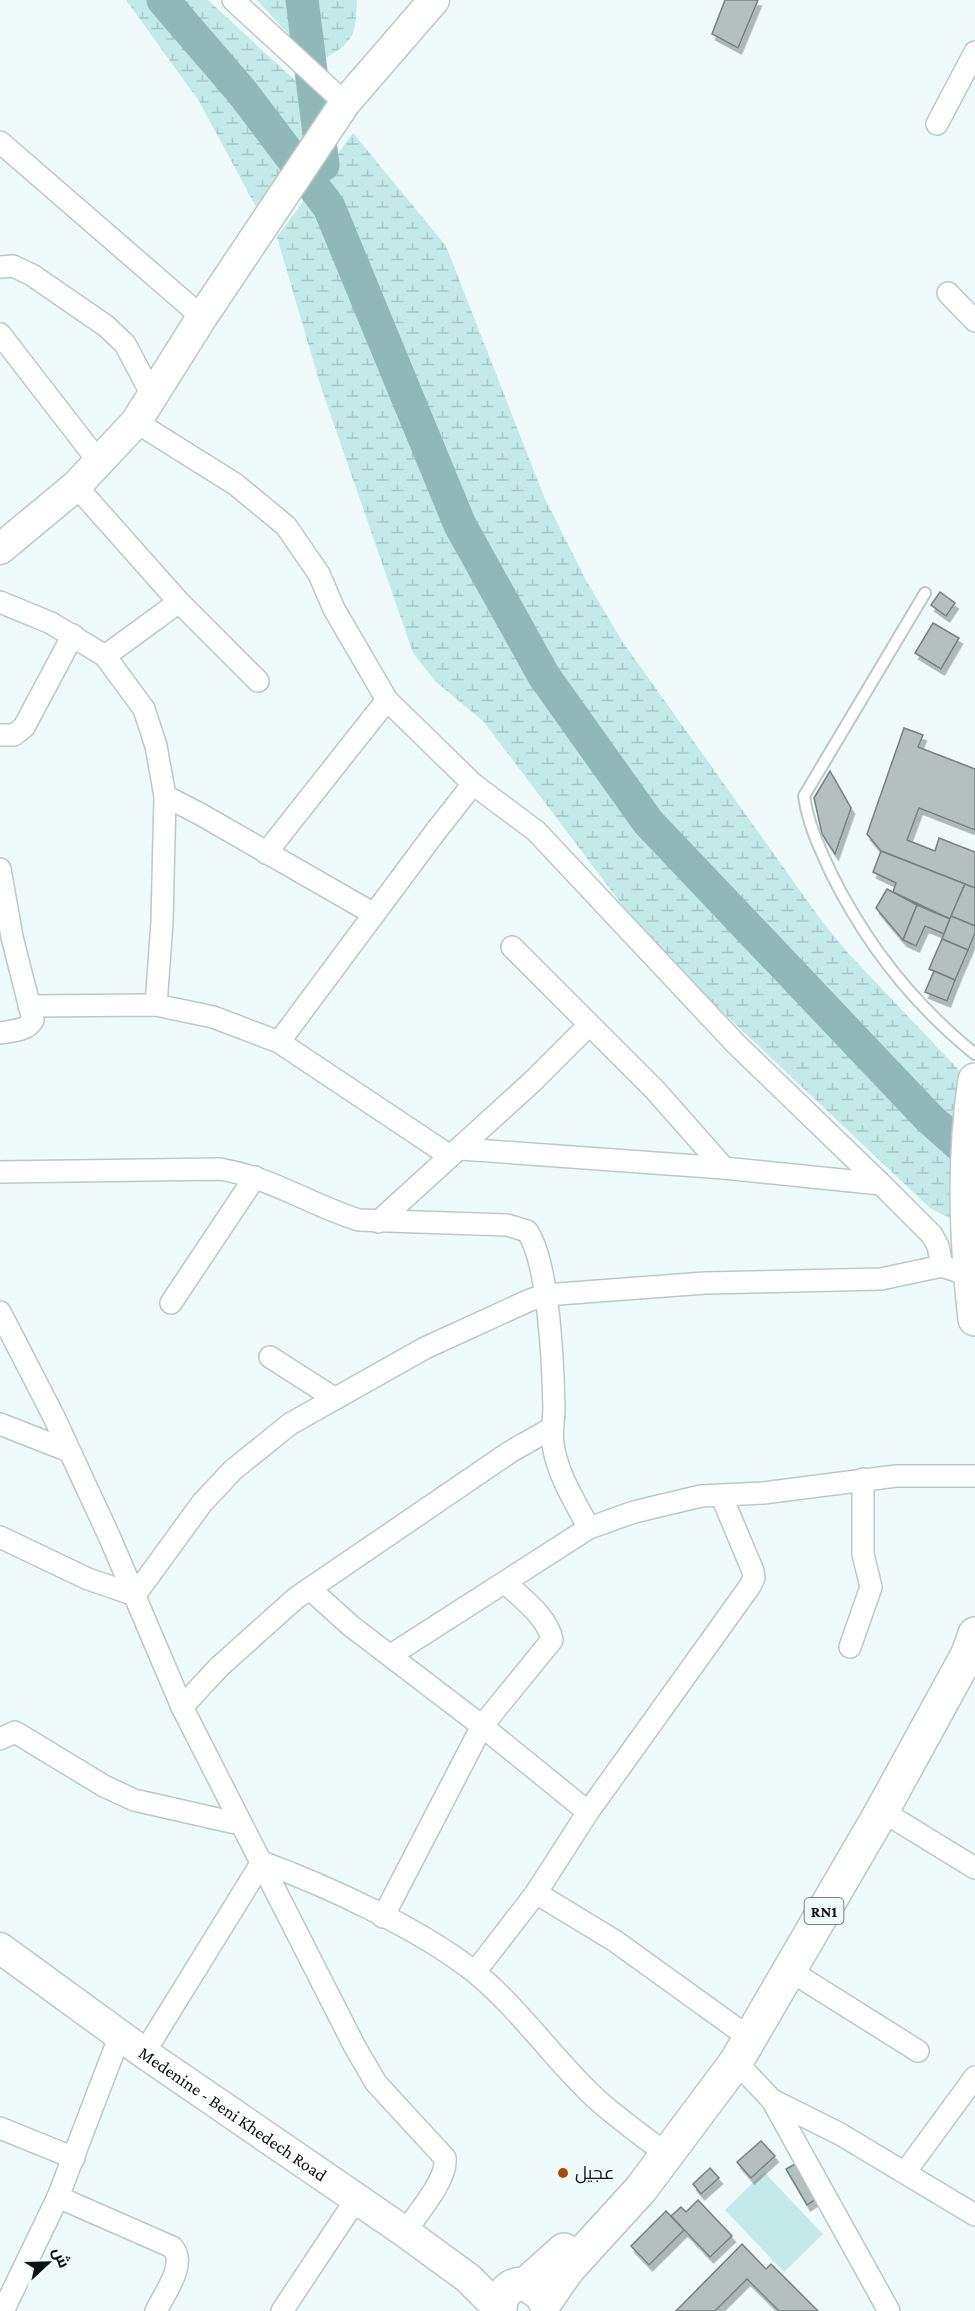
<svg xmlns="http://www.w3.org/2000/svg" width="975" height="2311" font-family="'Crimson Pro',Cairo,serif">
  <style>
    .wetland { fill: url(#wetland-marsh) }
    .garden { fill: #c3e9e8 }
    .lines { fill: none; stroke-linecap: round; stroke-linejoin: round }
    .river { stroke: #91b8b8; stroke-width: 33 }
    .building { fill: #b4c0c0; stroke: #768181; stroke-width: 1.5; filter: url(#shadow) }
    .lane-casing { stroke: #bcc8c8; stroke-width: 14 }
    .street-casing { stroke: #bcc8c8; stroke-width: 24 }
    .secondary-casing { stroke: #bcc8c8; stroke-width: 33 }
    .primary-casing { stroke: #bcc8c8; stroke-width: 36 }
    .lane { stroke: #fff; stroke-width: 10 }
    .street { stroke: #fff; stroke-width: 21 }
    .secondary { stroke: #fff; stroke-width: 30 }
    .primary { stroke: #fff; stroke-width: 33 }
    .poi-dot { fill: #ac4a09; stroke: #effbfb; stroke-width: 2 }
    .labels { text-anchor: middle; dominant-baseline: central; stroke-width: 6; stroke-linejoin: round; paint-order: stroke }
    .shield { fill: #effbfb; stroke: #515757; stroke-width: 1.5 }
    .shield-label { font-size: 16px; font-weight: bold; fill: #0d1111 }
    .street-label { font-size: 18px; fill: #0d1111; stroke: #effbfb }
    .poi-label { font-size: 18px; fill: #0d1111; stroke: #effbfb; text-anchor: start }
  </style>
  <defs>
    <pattern id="wetland-marsh" width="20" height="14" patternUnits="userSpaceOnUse" patternTransform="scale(1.5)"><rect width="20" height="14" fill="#c3e9e8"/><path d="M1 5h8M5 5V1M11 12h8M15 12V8" fill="none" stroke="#a6c7c6"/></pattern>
    <filter id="shadow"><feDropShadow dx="3.5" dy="6" stdDeviation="0" flood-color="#0004"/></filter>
  </defs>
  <rect width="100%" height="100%" fill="#effbfb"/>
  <g class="wetland">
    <polygon points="126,0 208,0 324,107 256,207 199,101"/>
    <path d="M257,0H357C356,35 354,43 321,60L300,47Z"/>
    <polygon points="353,133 446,246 545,499 586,580 622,641 821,920 848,953 975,1087 975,1232 930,1208 711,1001 632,918 484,722 436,682 413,653 320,384 277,237"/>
  </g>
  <polygon class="garden" points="764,2172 823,2234 784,2272 725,2210"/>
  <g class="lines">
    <g class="river">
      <polyline points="163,0 242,92 329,207 460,525 544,676 648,822 929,1118 975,1159"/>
      <polyline points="302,0 323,165"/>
    </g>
  </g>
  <g class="building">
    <polygon points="725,0 758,0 738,48 712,34"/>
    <polygon points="940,592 955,603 946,616 931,605"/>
    <polygon points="933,623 959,638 941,669 915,653"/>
    <polygon points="904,728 923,735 918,747 975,769 975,830 919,808 907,840 935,851 939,838 975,852 975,888 881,851 867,834"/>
    <polygon points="830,771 851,808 835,854 822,834 814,798"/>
    <polygon points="881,851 965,884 950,919 893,892 896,883 873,872"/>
    <polygon points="965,884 975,888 975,926 951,916"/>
    <polygon points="887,889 917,905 903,940 876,908"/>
    <polygon points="917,905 950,919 944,934 925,926 916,946 903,940"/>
    <polygon points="951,916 975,926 975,933 968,950 942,939"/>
    <polygon points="942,939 968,950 955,980 929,969"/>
    <polygon points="934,971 955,980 947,1001 925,992"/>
    <polygon points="761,2141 775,2156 751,2178 737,2162"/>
    <polygon points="795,2164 816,2199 807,2205 786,2169"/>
    <polygon points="710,2168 719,2178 701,2194 693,2184"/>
    <polygon points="698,2200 732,2236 710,2257 671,2216 681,2207 686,2212"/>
    <polygon points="666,2211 684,2230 649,2265 631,2246"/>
    <polygon points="742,2244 766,2269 771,2264 818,2311 779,2311 747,2279 715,2311 676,2311"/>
  </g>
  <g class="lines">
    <defs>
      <path id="lane" d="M925,593L804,796C808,824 819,847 831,873C866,944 913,1004 975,1054"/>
      <g id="street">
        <polyline points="233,0 345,103"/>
        <polyline points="937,124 975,52"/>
        <polyline points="0,142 202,317"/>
        <polyline points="0,267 13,266 32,275 106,326 125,344 152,395"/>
        <polyline points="948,293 975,321"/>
        <polyline points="0,334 99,462"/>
        <polyline points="136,422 235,484 286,526 319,574 334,609 387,700 473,784 536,831 736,1044 881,1184"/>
        <polyline points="76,486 179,602 258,681"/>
        <polyline points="0,602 51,623 105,656 144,709 156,746 165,796 162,922 156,1005"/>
        <polyline points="105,656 179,602"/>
        <polyline points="0,735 14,735 24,727 73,635"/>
        <polyline points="165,796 200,814 374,914"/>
        <polyline points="266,853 387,700"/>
        <path d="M0,869L12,937L33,1020C27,1031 12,1031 0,1033"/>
        <polyline points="512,947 655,1090 724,1168"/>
        <polyline points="29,1006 156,1005 213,1017 279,1042 450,1156"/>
        <polyline points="279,1042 436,831 473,784"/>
        <polyline points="461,1149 724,1168 881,1184 932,1235 938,1246 942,1266"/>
        <path d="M0,1172L220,1169C273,1178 310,1205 359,1220L507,1225L527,1231C549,1262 553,1367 554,1407C554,1420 551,1432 553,1444C557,1474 575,1502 589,1528"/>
        <polyline points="378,1222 532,1082 589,1025"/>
        <polyline points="171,1303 255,1177"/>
        <path d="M0,1312L53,1415L110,1538L182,1707L355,2047L376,2083L445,2158C448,2179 417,2214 405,2232"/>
        <polyline points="270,1357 334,1398"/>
        <polyline points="0,1424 69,1451"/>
        <polyline points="0,1537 88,1579 135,1595 202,1503 233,1470 290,1424 425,1348 530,1300 545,1295 705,1283 881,1279 942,1266 975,1277"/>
        <polyline points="310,1589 351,1626 482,1726 588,1812"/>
        <polyline points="850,1647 871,1587 863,1554 863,1479"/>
        <polyline points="391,1655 589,1528 634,1512 701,1496 763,1493 896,1476 975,1476"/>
        <polyline points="182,1707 219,1667 296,1598 510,1452 552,1428"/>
        <polyline points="0,1739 15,1732 104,1786 134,1800 240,1824"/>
        <polyline points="882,1811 975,1868"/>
        <polyline points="536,1893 615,1941 751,2039"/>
        <path d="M383,1917L482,1726L552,1640C548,1617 522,1599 506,1583"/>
        <polyline points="789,1970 918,2051"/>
        <polyline points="475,1972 536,1893 588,1812 750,1586 754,1578 753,1571 721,1495"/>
        <path d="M144,2053L262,1862C327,1886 418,1928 472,1970C516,2005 549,2053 589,2092C612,2115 641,2134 667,2155"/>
        <polyline points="736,2062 772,2100 889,2311"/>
        <polyline points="772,2100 840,2134 975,2215"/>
        <polyline points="0,2128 74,2158"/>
        <polyline points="906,2171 975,2077"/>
        <path d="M58,2197L172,2247C188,2263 164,2294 156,2311"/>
        <polyline points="3,2311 58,2197 120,2035"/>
        <polyline points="282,2311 357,2198"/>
      </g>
      <g id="secondary">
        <polyline points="0,549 76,486 136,422 202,317 345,103 434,0"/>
        <path id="s1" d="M0,1948L144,2053L405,2232L468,2278L500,2310"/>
      </g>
      <g id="primary">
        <path d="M975,1080C963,1160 966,1238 975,1319"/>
        <polyline points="526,2284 564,2250"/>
        <polyline points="545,2302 568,2269 641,2189 736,2062 882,1811 968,1654 975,1634"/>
        <path d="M500,2311C500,2294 509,2283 526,2284L542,2295"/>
      </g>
    </defs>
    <use href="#lane" class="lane-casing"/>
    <use href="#street" class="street-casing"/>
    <use href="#secondary" class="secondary-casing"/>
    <use href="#primary" class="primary-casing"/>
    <use href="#lane" class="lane"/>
    <use href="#street" class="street"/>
    <use href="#secondary" class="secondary"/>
    <use href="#primary" class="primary"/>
  </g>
  <circle class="poi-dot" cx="563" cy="2173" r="6"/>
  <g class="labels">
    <rect class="shield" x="804.5" y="1898" width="39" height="26" rx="4.5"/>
    <g class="shield-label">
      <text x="824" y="1911">RN1</text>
    </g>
    <g class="street-label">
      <text stroke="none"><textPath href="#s1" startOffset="286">Medenine - Beni Khedech Road</textPath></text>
    </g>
    <g class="poi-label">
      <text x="575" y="2173">عجيل</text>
    </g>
  </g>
  <g transform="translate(48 2263) rotate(68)" stroke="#effbfb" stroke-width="4.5" paint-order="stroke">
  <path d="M0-4.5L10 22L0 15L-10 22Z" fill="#0d1111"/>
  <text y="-9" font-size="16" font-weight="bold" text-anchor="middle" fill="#0d1111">ش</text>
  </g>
</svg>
